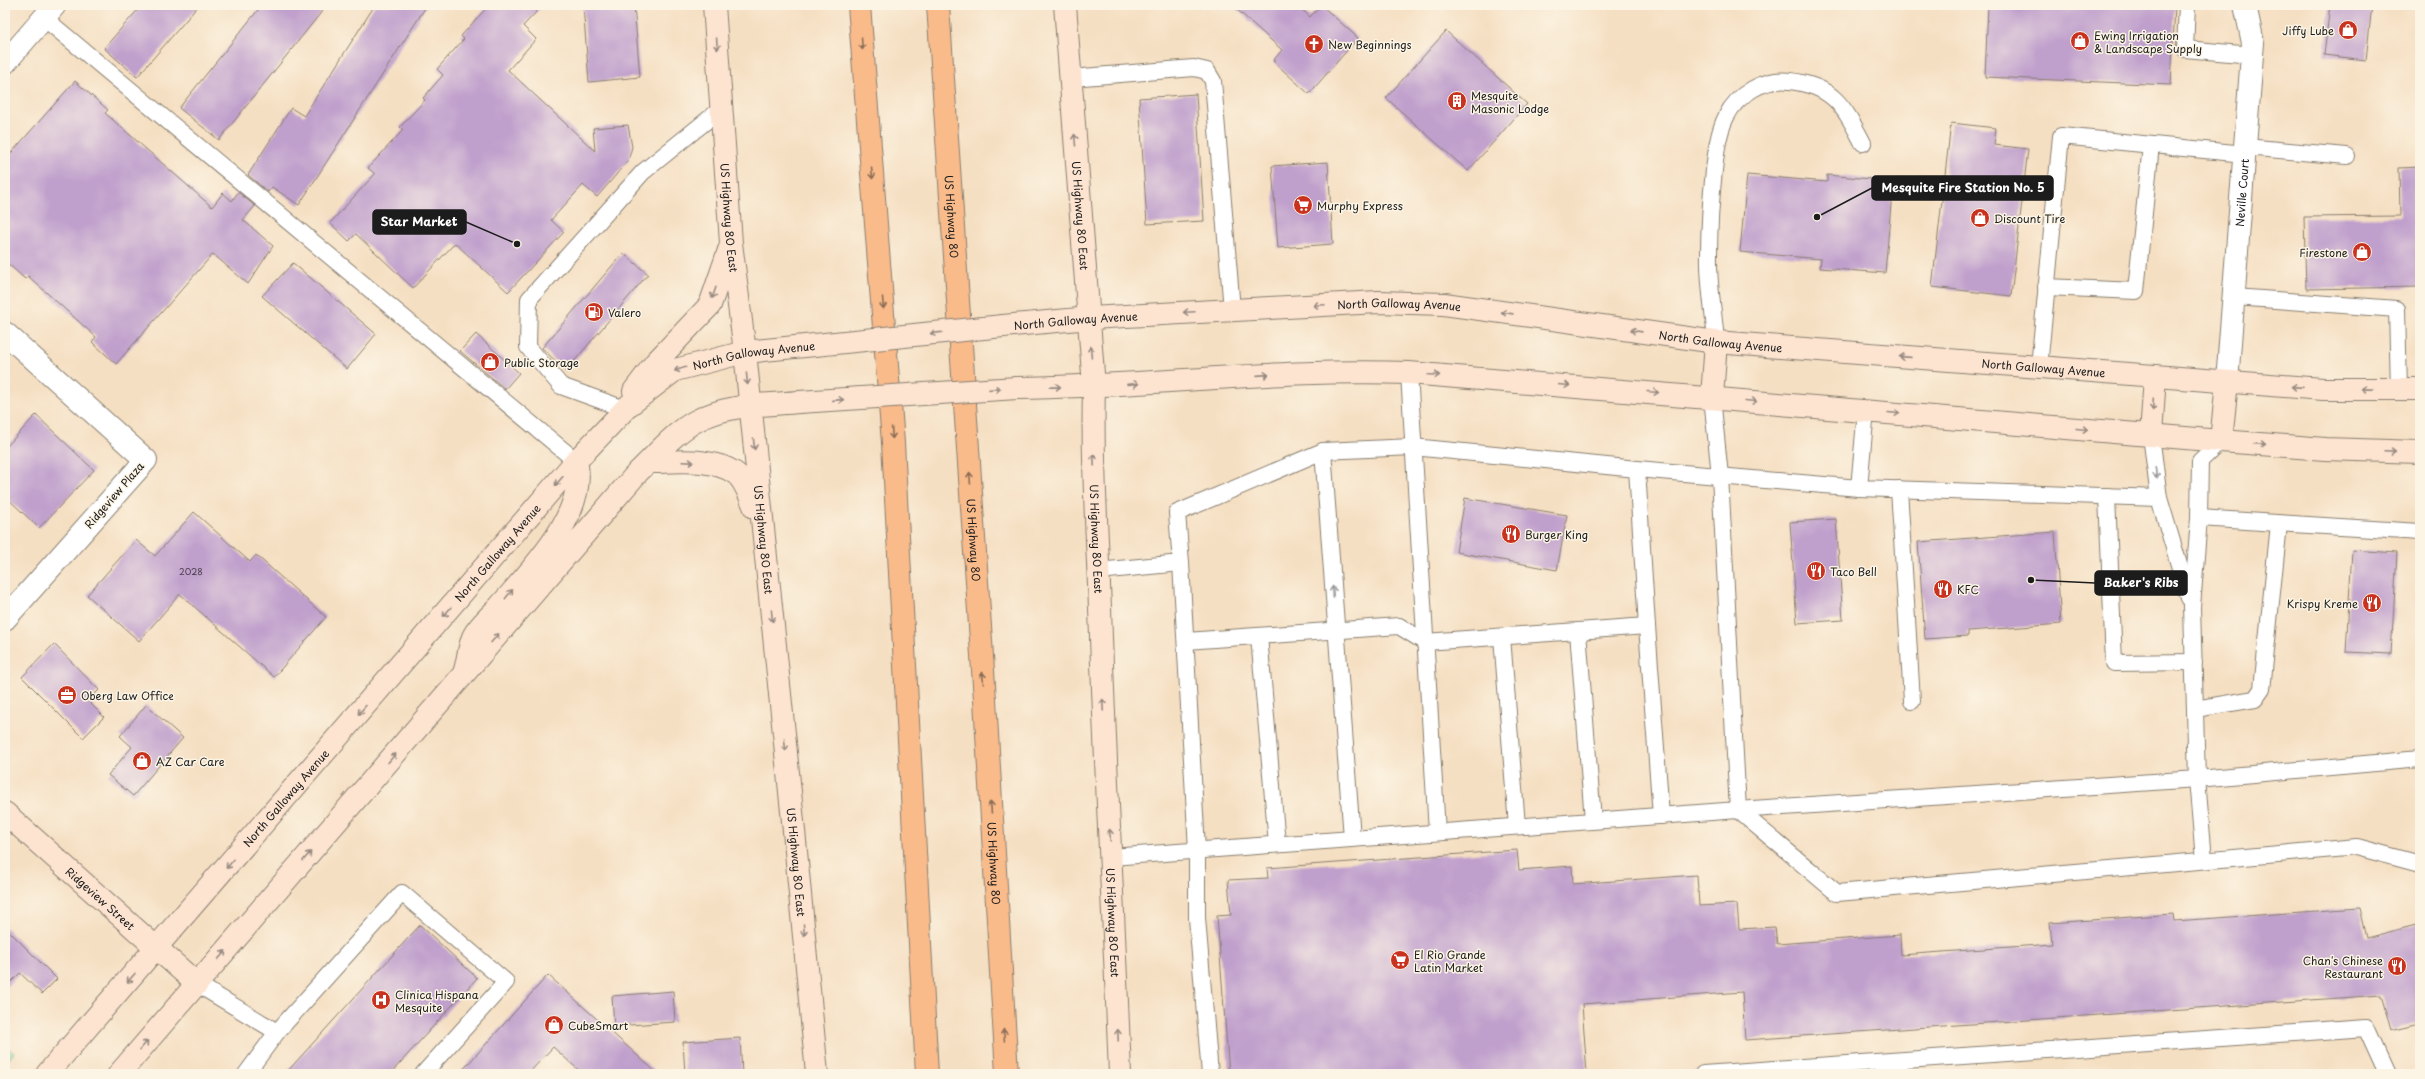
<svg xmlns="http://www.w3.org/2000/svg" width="2425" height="1079" font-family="'Playpen Sans',sans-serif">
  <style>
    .green { fill: #89e0a4; stroke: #527e60 }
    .building { fill: #bf9fcc }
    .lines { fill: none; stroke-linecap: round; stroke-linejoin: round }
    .lane-casing { stroke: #887e6f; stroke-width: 18 }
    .street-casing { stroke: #887e6f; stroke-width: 24 }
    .secondary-casing { stroke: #887e6f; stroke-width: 24 }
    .highway-casing { stroke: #887e6f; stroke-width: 24 }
    .lane { stroke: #fff; stroke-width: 16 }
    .street { stroke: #fff; stroke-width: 22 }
    .secondary { stroke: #fde4d1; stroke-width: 22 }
    .highway { stroke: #fabb8b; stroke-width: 22 }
    .secondary-bridge-casing { stroke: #887e6f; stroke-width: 24; stroke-linecap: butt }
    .secondary-bridge { stroke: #fde4d1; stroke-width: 22 }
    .oneway { stroke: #988a80 }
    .oneway2 { stroke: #8b6c54 }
    .oneway3 { stroke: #999 }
    .labels { text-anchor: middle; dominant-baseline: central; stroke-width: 3; stroke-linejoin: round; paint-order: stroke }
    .number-label { font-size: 9px; fill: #453d48 }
    .poi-label { font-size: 11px; fill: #1c1c1c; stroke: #fcf5e5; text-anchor: start }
    .street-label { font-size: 11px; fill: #1c1c1c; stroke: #fcf5e5 }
    .leader { fill: none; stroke: #1c1c1c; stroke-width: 1.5 }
    .callout-dot { fill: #1c1c1c; stroke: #fcf5e5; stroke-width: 1.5 }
    .callout { fill: #1c1c1c; stroke: #1c1c1c; stroke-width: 1.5 }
    .callout-label { font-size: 12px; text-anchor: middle; font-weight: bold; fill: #fff }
  </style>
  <rect width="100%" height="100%" fill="#fcf5e5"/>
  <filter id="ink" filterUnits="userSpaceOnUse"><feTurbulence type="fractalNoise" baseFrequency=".025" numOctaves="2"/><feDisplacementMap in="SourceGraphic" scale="8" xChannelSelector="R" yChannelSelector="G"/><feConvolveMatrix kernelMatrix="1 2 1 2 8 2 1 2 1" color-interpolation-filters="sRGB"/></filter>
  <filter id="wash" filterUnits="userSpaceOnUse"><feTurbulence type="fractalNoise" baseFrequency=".012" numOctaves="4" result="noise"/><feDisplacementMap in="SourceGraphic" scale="16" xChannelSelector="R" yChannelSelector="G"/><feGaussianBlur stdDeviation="0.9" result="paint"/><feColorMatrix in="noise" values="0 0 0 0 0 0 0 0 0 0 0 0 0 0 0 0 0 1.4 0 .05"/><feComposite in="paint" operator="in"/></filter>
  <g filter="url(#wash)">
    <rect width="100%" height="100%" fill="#f5dfc2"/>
    <polygon class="green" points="5,1046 14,1053 5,1063"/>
    <g id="blocks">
      <g class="building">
        <polygon points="142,5 199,5 137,77 104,48"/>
        <polygon points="262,5 327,5 219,140 179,108"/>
        <polygon points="375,5 427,5 299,205 272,187 268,192 248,175 291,108 304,116"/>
        <polygon points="489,5 543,5 523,26 536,39 508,70 595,151 593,128 628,125 632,147 628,161 597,197 583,185 551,220 564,232 508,292 455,243 413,288 356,234 349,241 330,223 375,174 368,168 403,130 400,127 425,100 423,98 443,75 437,69 464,39 461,36"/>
        <polygon points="583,5 634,5 640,77 589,82"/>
        <polygon points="1232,5 1297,5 1310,17 1321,5 1358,38 1309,94 1273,61 1282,50"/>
        <polygon points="1988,5 2175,5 2171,85 1985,77"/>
        <polygon points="2330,5 2372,5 2366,60 2324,55"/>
        <polygon points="1446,31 1527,104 1468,171 1386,98"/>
        <polygon points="75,81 108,110 105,113 212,207 223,193 232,201 238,192 255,206 243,220 273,246 248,284 213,254 116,364 92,342 96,337 28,276 25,279 5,261 5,160"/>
        <polygon points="1196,94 1204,221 1147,224 1139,98"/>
        <polygon points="1951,123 1996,128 1994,145 2028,149 2011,296 1932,287"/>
        <polygon points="1328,162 1333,244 1278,248 1272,166"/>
        <polygon points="2420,167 2420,287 2306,289 2304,217 2400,216 2399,168"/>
        <polygon points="1747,175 1827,182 1827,175 1893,181 1885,273 1820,268 1821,259 1740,252"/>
        <polygon points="623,253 648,274 566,371 542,348"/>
        <polygon points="293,263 376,334 347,369 262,296"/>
        <polygon points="476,334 519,373 505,389 460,351"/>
        <polygon points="36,415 94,470 39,528 5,496 5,448"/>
        <polygon points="1465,498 1567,515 1557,570 1456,552"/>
        <polygon points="194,512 250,562 256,555 326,617 274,677 180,594 139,641 87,595 136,540 155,556"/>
        <polygon points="1836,519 1843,620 1797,623 1790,522"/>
        <polygon points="2055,532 2061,624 1968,631 1968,636 1925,639 1918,542"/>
        <polygon points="2352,550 2397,553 2391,654 2346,652"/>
        <polygon points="54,644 99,690 88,701 104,717 83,738 22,677"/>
        <polygon points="146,705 183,738 133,796 108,775 132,747 120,736"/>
        <polygon points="1517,850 1519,870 1572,866 1573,884 1697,875 1699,906 1737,904 1739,929 1775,927 1777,944 1900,935 1901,955 2052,944 2050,923 2173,914 2174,921 2359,908 2366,938 2420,924 2420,1023 2391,1030 2381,995 1745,1040 1742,992 1582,1004 1587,1074 1229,1074 1217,916 1231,915 1228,880 1268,878 1267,868"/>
        <polygon points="420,925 477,978 390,1074 285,1074"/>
        <polygon points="5,927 57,979 42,994 20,973 5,988"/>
        <polygon points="548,975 658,1074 583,1074 553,1047 528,1074 459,1074"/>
        <polygon points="673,991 675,1022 614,1026 612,996"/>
        <polygon points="740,1038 742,1074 685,1074 683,1042"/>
      </g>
    </g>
  </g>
  <g filter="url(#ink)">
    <use href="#blocks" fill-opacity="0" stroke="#887e6f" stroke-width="1"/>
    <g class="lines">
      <defs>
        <g id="lane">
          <polyline points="2187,5 2185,49 2252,55"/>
          <polyline points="44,18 576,461"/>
          <polyline points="1071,78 1194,68 1207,71 1213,81 1232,310"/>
          <polyline points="2245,147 2347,156"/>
          <polyline points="2046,287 2136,291 2151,145"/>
          <polyline points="2234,297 2397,309 2399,390"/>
          <path d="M1716,342C1714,313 1708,283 1709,255C1709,227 1711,198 1714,170C1716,153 1718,133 1726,117C1737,94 1764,78 1790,81C1834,86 1844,107 1863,143"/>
          <polyline points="2039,367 2061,136 2245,154"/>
          <polyline points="1409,373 1437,832"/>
          <polyline points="622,408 561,386 528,347 529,299 643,172 721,109"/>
          <polyline points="1866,410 1859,488 2159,498"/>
          <polyline points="2151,435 2159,498 2189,598"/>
          <polyline points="1323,451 1352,838"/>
          <polyline points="1899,489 1912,701"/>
          <polyline points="2107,496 2114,663 2194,662"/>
          <polyline points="2199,518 2420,532"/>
          <polyline points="1181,563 1197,850 1197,918 1210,1074"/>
          <polyline points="1098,571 1181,563 1177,513 1323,451 1413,447 1637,469 1859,488"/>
          <polyline points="1647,626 1661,816"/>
          <polyline points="1578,632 1593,820"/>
          <polyline points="1259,636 1277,844"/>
          <polyline points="1502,637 1517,826"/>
          <polyline points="1186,641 1399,626 1425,642 1647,626 1637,469"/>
          <polyline points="2195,709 2255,699 2262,689 2279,524"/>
          <polyline points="1738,810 1837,893 2357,847 2420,864"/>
          <polyline points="1738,810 2197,779 2420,759"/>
          <polyline points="1111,857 1738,810 1720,476 1712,397"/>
          <polyline points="2204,860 2197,779 2192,607 2199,518 2200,461 2221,441"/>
          <polyline points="197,984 277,1032"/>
          <polyline points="246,1074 277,1032 402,893 506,982 423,1074"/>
          <polyline points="1703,1074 2366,1028 2387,1074"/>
        </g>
        <g id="street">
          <polyline points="5,63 55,5"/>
          <polyline points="5,333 146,460 5,619"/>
          <path id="s1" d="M2227,382L2252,55L2253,43L2245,5"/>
        </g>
        <g id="secondary">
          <path id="s2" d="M714,5L731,243L745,352L795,841L817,1074"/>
          <path id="s3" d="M1065,5L1094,387C1092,460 1097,534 1100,608C1105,763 1114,919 1120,1074"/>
          <path id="s4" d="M1003,326L1090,318L1378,302L1444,304L1716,342L2323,389H2420"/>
          <path d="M1017,388C1148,387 1278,368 1409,373L2221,441L2325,449L2420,452"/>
          <polyline points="634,391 656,362 710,305 729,250"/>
          <polyline points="1712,397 1716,342"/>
          <polyline points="2151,435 2155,376"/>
          <polyline points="2221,441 2227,382"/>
          <path d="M649,462C676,462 711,457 735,473C745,480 750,497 755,508"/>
          <path d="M465,670C468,659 469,647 473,637C478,626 491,615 499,607C531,570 589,513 576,461"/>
          <path id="s5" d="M5,813L197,984"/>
          <path id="s6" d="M47,1074L576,461L628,406L675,370L745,352L815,345"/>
          <path d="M119,1074L638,472C656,455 674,433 696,421C727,404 765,405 799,402"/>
        </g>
        <g id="highway">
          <polyline points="859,5 893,443 927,1074"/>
          <path id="s7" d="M938,5L985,700L1007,1074"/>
        </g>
      </defs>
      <use href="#lane" class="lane-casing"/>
      <use href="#street" class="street-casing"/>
      <use href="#secondary" class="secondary-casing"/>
      <use href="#highway" class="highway-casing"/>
      <use href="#lane" class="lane"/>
      <use href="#street" class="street"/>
      <use href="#secondary" class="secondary"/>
      <use href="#highway" class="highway"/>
      <defs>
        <g id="secondary-bridge">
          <polyline points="815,345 1003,326"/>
          <polyline points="799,402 1017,388"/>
        </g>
      </defs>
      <use href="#secondary-bridge" class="secondary-bridge-casing"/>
      <use href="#secondary-bridge" class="secondary-bridge"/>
    </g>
    <defs><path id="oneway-shaft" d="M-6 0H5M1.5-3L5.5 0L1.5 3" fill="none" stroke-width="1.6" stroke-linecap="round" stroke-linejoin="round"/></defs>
    <g class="oneway">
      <use href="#oneway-shaft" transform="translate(717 44) rotate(86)"/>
      <use href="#oneway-shaft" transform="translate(1075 140) rotate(-95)"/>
      <use href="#oneway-shaft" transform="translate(714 293) rotate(109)"/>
      <use href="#oneway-shaft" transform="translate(1319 305) rotate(177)"/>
      <use href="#oneway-shaft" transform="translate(1189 312) rotate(177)"/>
      <use href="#oneway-shaft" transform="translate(1507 313) rotate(-172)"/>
      <use href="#oneway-shaft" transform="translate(1636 331) rotate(-172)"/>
      <use href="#oneway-shaft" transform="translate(936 333) rotate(174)"/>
      <use href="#oneway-shaft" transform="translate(1091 352) rotate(-94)"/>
      <use href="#oneway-shaft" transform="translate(1905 357) rotate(-176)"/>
      <use href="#oneway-shaft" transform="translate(680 369) rotate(162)"/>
      <use href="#oneway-shaft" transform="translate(1263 375) rotate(-4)"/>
      <use href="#oneway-shaft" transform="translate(1434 375) rotate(3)"/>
      <use href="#oneway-shaft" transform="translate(747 379) rotate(84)"/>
      <use href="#oneway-shaft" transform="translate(1133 384) rotate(-4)"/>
      <use href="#oneway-shaft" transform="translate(1564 385) rotate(5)"/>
      <use href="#oneway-shaft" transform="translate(1055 387) rotate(-1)"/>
      <use href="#oneway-shaft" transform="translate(2297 387) rotate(-176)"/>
      <use href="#oneway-shaft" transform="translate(995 389) rotate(-4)"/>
      <use href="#oneway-shaft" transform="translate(2367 389) rotate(-179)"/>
      <use href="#oneway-shaft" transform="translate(1653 392) rotate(5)"/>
      <use href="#oneway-shaft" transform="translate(838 400) rotate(-4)"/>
      <use href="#oneway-shaft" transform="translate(1751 401) rotate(5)"/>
      <use href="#oneway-shaft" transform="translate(2153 405) rotate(93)"/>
      <use href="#oneway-shaft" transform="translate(1894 413) rotate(5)"/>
      <use href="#oneway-shaft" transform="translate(2082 429) rotate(5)"/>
      <use href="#oneway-shaft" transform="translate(754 444) rotate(84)"/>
      <use href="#oneway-shaft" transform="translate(2260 444) rotate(4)"/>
      <use href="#oneway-shaft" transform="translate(2390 451) rotate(2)"/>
      <use href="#oneway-shaft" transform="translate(1094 460) rotate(-92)"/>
      <use href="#oneway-shaft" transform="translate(688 462) rotate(2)"/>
      <use href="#oneway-shaft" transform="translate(559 481) rotate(131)"/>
      <use href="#oneway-shaft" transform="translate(509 594) rotate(-51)"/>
      <use href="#oneway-shaft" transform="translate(447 612) rotate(131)"/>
      <use href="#oneway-shaft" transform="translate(772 616) rotate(84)"/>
      <use href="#oneway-shaft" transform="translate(495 638) rotate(-49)"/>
      <use href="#oneway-shaft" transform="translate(1103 705) rotate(-92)"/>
      <use href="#oneway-shaft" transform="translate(362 710) rotate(131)"/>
      <use href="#oneway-shaft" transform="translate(785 745) rotate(84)"/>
      <use href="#oneway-shaft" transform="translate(392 758) rotate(-49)"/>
      <use href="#oneway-shaft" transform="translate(1110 835) rotate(-93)"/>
      <use href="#oneway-shaft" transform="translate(307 856) rotate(-49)"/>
      <use href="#oneway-shaft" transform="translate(230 864) rotate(131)"/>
      <use href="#oneway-shaft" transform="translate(804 930) rotate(85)"/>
      <use href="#oneway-shaft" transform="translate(222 955) rotate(-49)"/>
      <use href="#oneway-shaft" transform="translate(131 978) rotate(131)"/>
      <use href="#oneway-shaft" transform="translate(1118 1035) rotate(-92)"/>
      <use href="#oneway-shaft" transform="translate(144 1045) rotate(-49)"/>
    </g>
    <g class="oneway2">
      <use href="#oneway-shaft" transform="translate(862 44) rotate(85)"/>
      <use href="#oneway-shaft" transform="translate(872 173) rotate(85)"/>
      <use href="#oneway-shaft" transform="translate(883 303) rotate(85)"/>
      <use href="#oneway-shaft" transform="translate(892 433) rotate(86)"/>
      <use href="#oneway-shaft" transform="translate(970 478) rotate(-94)"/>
      <use href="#oneway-shaft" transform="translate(983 678) rotate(-94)"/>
      <use href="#oneway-shaft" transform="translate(991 807) rotate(-94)"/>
      <use href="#oneway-shaft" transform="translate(1004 1035) rotate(-94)"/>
    </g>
    <g class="oneway3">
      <use href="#oneway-shaft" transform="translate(2156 473) rotate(83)"/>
      <use href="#oneway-shaft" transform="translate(1333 592) rotate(-94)"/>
    </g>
  </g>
  <defs>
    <symbol id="shop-disc" viewBox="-11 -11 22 22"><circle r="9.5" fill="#c8321e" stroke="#fcf5e5"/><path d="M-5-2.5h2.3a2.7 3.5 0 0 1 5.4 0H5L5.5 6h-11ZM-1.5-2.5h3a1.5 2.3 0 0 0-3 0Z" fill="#fff"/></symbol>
    <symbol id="church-disc" viewBox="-11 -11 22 22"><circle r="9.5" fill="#c8321e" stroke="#fcf5e5"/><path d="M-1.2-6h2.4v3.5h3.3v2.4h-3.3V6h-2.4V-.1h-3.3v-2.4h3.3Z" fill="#fff"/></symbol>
    <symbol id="building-disc" viewBox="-11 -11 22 22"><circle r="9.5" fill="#c8321e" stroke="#fcf5e5"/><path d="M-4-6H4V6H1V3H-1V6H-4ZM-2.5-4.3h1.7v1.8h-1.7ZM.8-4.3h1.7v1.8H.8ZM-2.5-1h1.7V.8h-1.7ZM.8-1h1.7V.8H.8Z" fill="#fff"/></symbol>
    <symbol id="supermarket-disc" viewBox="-11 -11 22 22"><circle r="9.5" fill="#c8321e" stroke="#fcf5e5"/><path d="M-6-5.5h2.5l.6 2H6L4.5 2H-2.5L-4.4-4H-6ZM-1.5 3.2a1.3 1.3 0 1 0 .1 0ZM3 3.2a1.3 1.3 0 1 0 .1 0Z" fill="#fff"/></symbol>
    <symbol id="fuel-disc" viewBox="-11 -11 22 22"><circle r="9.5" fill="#c8321e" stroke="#fcf5e5"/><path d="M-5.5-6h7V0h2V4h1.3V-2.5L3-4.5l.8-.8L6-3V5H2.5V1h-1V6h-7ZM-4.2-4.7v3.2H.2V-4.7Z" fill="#fff"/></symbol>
    <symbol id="restaurant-disc" viewBox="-11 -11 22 22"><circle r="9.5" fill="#c8321e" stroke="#fcf5e5"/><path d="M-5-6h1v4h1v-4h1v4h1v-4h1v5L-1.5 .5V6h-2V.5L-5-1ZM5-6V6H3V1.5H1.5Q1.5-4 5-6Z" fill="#fff"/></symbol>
    <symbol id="office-disc" viewBox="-11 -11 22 22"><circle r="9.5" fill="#c8321e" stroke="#fcf5e5"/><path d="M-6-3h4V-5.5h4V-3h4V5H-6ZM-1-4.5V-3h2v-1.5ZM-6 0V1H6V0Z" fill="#fff"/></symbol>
    <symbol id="hospital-disc" viewBox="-11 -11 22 22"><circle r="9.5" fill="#c8321e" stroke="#fcf5e5"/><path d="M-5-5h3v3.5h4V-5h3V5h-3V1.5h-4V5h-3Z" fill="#fff"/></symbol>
  </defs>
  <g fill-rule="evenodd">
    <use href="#shop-disc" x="2337" y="19" width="22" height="22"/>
    <use href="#shop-disc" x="2069" y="30" width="22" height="22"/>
    <use href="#church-disc" x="1303" y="33" width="22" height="22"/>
    <use href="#building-disc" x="1446" y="90" width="22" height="22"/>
    <use href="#supermarket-disc" x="1292" y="194" width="22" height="22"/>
    <use href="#shop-disc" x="1969" y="207" width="22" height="22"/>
    <use href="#shop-disc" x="2351" y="241" width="22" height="22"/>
    <use href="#fuel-disc" x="583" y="301" width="22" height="22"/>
    <use href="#shop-disc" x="479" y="351" width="22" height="22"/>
    <use href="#restaurant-disc" x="1500" y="523" width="22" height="22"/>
    <use href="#restaurant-disc" x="1805" y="560" width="22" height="22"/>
    <use href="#restaurant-disc" x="1932" y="578" width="22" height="22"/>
    <use href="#restaurant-disc" x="2361" y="592" width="22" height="22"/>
    <use href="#office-disc" x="56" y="684" width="22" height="22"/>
    <use href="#shop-disc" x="131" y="750" width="22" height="22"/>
    <use href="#supermarket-disc" x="1389" y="949" width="22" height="22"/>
    <use href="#restaurant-disc" x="2386" y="955" width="22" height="22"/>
    <use href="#hospital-disc" x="370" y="989" width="22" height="22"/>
    <use href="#shop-disc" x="543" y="1014" width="22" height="22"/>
  </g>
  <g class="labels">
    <g class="number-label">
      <text x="191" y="571">2028</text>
    </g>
    <g class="poi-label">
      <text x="2334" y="30" text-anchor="end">Jiffy Lube</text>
      <text x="2094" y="35">Ewing Irrigation<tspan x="2094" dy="13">&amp; Landscape Supply</tspan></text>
      <text x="1328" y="44">New Beginnings</text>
      <text x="1471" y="95">Mesquite<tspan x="1471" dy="13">Masonic Lodge</tspan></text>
      <text x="1317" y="205">Murphy Express</text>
      <text x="1994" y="218">Discount Tire</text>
      <text x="2348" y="252" text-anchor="end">Firestone</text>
      <text x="608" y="312">Valero</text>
      <text x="504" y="362">Public Storage</text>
      <text x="1525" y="534">Burger King</text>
      <text x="1830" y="571">Taco Bell</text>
      <text x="1957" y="589">KFC</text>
      <text x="2358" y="603" text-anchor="end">Krispy Kreme</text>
      <text x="81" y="695">Oberg Law Office</text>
      <text x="156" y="761">AZ Car Care</text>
      <text x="1414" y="954">El Rio Grande<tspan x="1414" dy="13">Latin Market</tspan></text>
      <text x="2383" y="960" text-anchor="end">Chan's Chinese<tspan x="2383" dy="13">Restaurant</tspan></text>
      <text x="395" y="994">Clinica Hispana<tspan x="395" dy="13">Mesquite</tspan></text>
      <text x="568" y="1025">CubeSmart</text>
    </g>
    <g class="street-label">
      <text stroke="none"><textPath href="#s1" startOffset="190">Neville Court</textPath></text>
      <text stroke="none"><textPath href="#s7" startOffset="212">US Highway 80</textPath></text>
      <text stroke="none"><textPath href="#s3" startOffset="211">US Highway 80 East</textPath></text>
      <text stroke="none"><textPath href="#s2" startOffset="213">US Highway 80 East</textPath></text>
      <text stroke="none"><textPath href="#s4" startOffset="397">North Galloway Avenue</textPath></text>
      <text stroke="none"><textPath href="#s4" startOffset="73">North Galloway Avenue</textPath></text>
      <text stroke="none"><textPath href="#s4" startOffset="721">North Galloway Avenue</textPath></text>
      <text stroke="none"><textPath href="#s6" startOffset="1025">North Galloway Avenue</textPath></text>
      <text stroke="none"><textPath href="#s4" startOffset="1045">North Galloway Avenue</textPath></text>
      <text transform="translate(114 495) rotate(-49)">Ridgeview Plaza</text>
      <text stroke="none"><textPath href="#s7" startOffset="536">US Highway 80</textPath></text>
      <text stroke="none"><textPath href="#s3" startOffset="535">US Highway 80 East</textPath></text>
      <text stroke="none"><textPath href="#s2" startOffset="537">US Highway 80 East</textPath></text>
      <text stroke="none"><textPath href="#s6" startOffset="689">North Galloway Avenue</textPath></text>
      <text stroke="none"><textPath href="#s6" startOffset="365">North Galloway Avenue</textPath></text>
      <text stroke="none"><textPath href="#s2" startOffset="861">US Highway 80 East</textPath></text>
      <text stroke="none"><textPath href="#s7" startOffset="860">US Highway 80</textPath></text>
      <text stroke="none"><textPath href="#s5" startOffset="128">Ridgeview Street</textPath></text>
      <text stroke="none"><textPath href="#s3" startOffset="919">US Highway 80 East</textPath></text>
    </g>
  </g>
  <path class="leader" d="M1817 217L1872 188M517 244L466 222M2031 580L2095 583"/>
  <g class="callout-dot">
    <circle cx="1817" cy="217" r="4"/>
    <circle cx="517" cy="244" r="4"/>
    <circle cx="2031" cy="580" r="4"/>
  </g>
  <g class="callout">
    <rect x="1872" y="176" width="181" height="24" rx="4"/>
    <rect x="373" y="210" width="93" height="24" rx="4"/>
    <rect x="2095" y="571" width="92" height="24" rx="4"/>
  </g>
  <g class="callout-label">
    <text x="1963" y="192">Mesquite Fire Station No. 5</text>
    <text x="419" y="226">Star Market</text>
    <text x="2141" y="587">Baker's Ribs</text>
  </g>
  <rect width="2425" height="1079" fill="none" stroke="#fcf5e5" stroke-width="20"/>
</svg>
